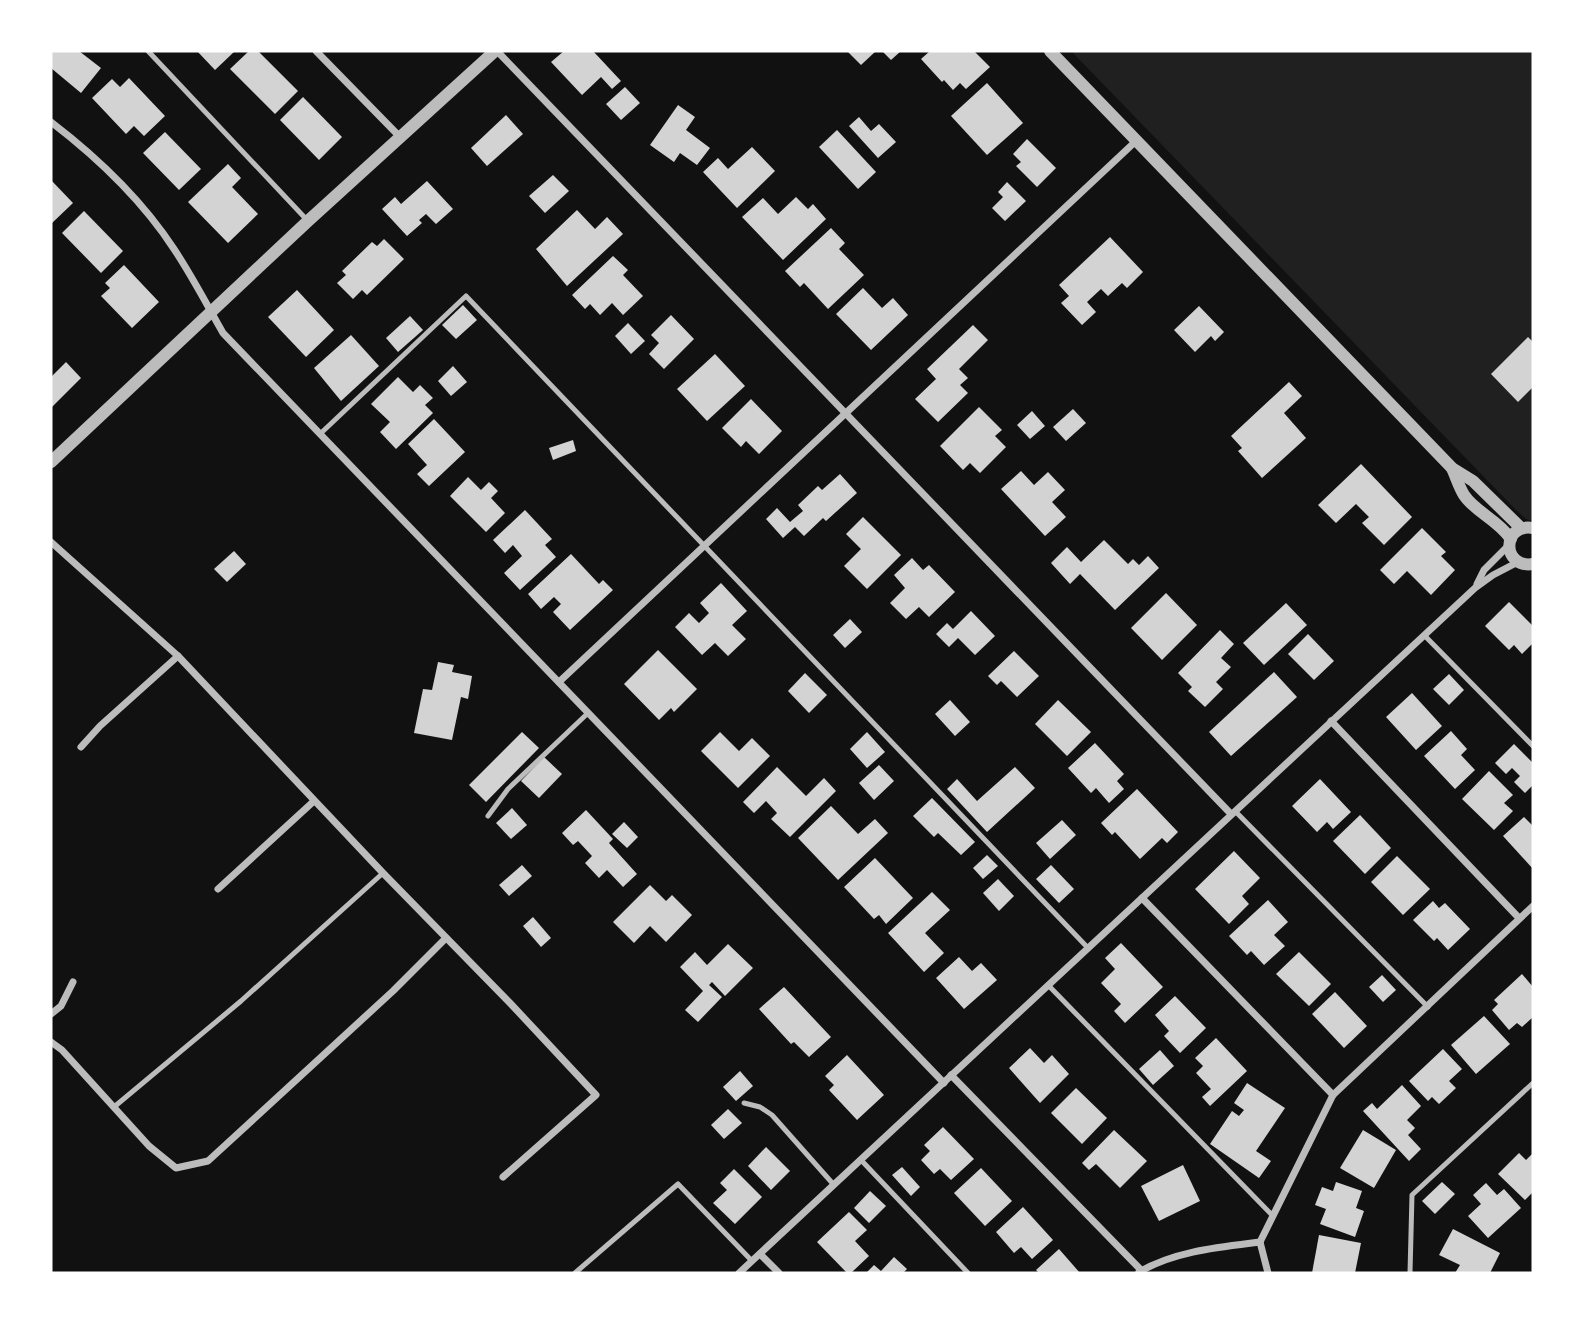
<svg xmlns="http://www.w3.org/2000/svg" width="1584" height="1324" font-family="Ubuntu,sans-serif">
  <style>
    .green { fill: #202020 }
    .building { fill: #d3d3d3 }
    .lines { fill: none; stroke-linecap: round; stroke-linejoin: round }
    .service { stroke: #bcbcbc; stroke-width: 5 }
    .minor { stroke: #bcbcbc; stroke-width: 7 }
    .tertiary { stroke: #bcbcbc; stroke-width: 12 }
  </style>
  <rect width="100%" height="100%" fill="#111"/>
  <polygon class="green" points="1071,51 1533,51 1533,521 1526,519 1517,511"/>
  <g class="building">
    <polygon points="51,51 79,51 101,68 81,93 51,68"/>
    <polygon points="197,51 235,51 215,70"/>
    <polygon points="249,51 258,51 298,91 275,114 230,69"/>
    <polygon points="564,51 593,51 621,81 612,89 601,77 582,95 551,62"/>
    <polygon points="847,51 876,51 861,65"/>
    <polygon points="882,51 901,51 891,60"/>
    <polygon points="930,51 974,51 990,67 966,89 960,83 953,90 944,80 942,82 921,59"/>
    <polygon points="129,78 165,116 144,136 134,126 126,134 92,98 112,79 120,87"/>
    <polygon points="987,83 1023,123 987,155 951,116"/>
    <polygon points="625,87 640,103 621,120 606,104"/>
    <polygon points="303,97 342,137 319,160 280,120"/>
    <polygon points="678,105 695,117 686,130 710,148 697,165 680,153 674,162 650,145"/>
    <polygon points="506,115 523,134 487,166 471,148"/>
    <polygon points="859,117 871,131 879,124 896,142 878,158 849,126"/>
    <polygon points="837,130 876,172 858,189 819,147"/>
    <polygon points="165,132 201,169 179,190 143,153"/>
    <polygon points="1027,139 1056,168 1037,187 1016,166 1021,162 1013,154"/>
    <polygon points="752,147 775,171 737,208 703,172 718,158 728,169"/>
    <polygon points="228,164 241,178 232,187 258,214 228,243 188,202"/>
    <polygon points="553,175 569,191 545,213 529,196"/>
    <polygon points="51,180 73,203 51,224"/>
    <polygon points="427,181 453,209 436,224 426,214 419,220 422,223 407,236 382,209 395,197 401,204"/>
    <polygon points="1007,182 1026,201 1005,221 992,208 1003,197 998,192"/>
    <polygon points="796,197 808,209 813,204 826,219 783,260 742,217 763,198 778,214"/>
    <polygon points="577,210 595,229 607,217 623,234 567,286 536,249"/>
    <polygon points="84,211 123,251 101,273 62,233"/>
    <polygon points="831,228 845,243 839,249 864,275 828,309 804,283 800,287 785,271"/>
    <polygon points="1110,237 1143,272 1127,288 1122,283 1108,296 1101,289 1087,302 1096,312 1082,325 1061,303 1069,296 1059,285"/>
    <polygon points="384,239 404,259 367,295 362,290 353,299 337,283 346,275 342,271 372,242 377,246"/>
    <polygon points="613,256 628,270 623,275 643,296 623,315 612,303 600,315 590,304 585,309 572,295"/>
    <polygon points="124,265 159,302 132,328 101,296 110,288 105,283"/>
    <polygon points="863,288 882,308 893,298 908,315 871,350 836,314"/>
    <polygon points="297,290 334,330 306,357 268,317"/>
    <polygon points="463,305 477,320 456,339 442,325"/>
    <polygon points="1199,306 1224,332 1215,341 1211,336 1195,352 1174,330"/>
    <polygon points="671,315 694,339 664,369 649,354 659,343 651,335"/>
    <polygon points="410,316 423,330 398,352 386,338"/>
    <polygon points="628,323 645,341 631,354 615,336"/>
    <polygon points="973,325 988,340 959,369 968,378 960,385 968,393 938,422 915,399 936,379 927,369"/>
    <polygon points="351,335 379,366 341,401 314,368"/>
    <polygon points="1528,337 1533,342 1533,387 1518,402 1491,374"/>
    <polygon points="715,354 745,386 707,421 677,389"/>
    <polygon points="66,362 81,378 51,408 51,374 52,376"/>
    <polygon points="453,366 467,382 451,396 438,381"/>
    <polygon points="398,377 413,392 420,385 433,398 425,405 433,413 396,449 380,432 390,422 371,404"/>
    <polygon points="1289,382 1302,396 1284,413 1306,438 1262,478 1238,451 1242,448 1231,436"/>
    <polygon points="751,399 782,431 759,454 746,441 741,447 722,428"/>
    <polygon points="979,407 1002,430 995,436 1006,447 980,473 970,463 963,470 940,446"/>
    <polygon points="1073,409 1086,423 1066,441 1053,427"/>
    <polygon points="1032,411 1045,426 1030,439 1017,425"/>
    <polygon points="434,419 465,452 429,486 417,474 427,465 408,444"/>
    <polygon points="573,440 576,451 553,460 549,448"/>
    <polygon points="1361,464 1412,517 1384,545 1362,523 1369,517 1356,504 1336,523 1318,505"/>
    <polygon points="1021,471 1034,485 1048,472 1065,490 1052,502 1066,517 1045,536 1001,489"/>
    <polygon points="840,474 857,493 826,521 823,518 804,536 795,527 783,538 766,519 777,508 790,522 803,511 798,505 818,486 822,490"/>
    <polygon points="468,477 481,490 489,482 498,491 491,498 505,513 486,532 450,496"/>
    <polygon points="525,510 552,539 545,545 556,557 520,590 504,573 522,556 513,545 505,553 493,540"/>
    <polygon points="863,517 901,555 867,589 844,566 861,549 846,534"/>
    <polygon points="1422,528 1446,552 1441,556 1455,570 1431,595 1407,571 1394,584 1380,570"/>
    <polygon points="1104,540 1128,564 1133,559 1139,565 1148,556 1159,568 1115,610 1080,574 1070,584 1051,563 1067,547 1081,562"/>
    <polygon points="234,551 246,564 227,582 214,569"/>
    <polygon points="571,554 599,584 603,580 613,590 570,630 553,612 561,604 554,597 541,609 528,594"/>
    <polygon points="912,558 923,570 929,565 955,592 929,617 919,607 906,619 890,603 905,588 894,575"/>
    <polygon points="721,583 747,611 732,625 746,639 728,656 715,643 702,655 675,627 689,613 699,623 709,613 700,603"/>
    <polygon points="1166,593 1197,625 1162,660 1131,628"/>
    <polygon points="1509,602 1533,626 1533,643 1522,654 1514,645 1509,650 1485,626"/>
    <polygon points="1286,603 1307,625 1264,665 1243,643"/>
    <polygon points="971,611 995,636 975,655 958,638 949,647 936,634 947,623 953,629"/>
    <polygon points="850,619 862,632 845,648 833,635"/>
    <polygon points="1220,630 1234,644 1221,658 1231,667 1216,682 1223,689 1205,707 1188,691 1192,687 1178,673"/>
    <polygon points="1308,634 1334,661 1314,680 1288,654"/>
    <polygon points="658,650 697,689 674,712 671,708 659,720 624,684"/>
    <polygon points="1014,651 1039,676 1017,697 1001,681 997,685 988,676"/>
    <polygon points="438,662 454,665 452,672 472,676 468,699 461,697 452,740 414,733 423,689 432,690"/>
    <polygon points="1274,672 1297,697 1231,756 1209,732"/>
    <polygon points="805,673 827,695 809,713 788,691"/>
    <polygon points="1449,674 1464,690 1449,705 1433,689"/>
    <polygon points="1412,693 1442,726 1416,750 1386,717"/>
    <polygon points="950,700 970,722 955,736 935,714"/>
    <polygon points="1058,700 1091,732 1067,756 1035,724"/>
    <polygon points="1451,731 1467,749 1461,755 1475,770 1455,789 1424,756"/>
    <polygon points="522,732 539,748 486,802 469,785"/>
    <polygon points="720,732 739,751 752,738 770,756 738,788 701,751"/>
    <polygon points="867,732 885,752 867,768 850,749"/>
    <polygon points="1095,743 1124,774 1117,781 1124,789 1109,803 1096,788 1091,793 1068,768"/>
    <polygon points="1514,744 1533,763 1533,785 1525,793 1514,782 1520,776 1512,768 1506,774 1495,763"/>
    <polygon points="544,757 562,774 539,798 521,781"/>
    <polygon points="879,765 894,781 874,800 859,783"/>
    <polygon points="777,767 806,796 824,778 836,791 790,837 771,819 777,813 766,801 754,813 743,802"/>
    <polygon points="1015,767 1035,788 987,832 947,789 957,779 977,801"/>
    <polygon points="1489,771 1513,795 1504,803 1513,811 1494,830 1462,799"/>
    <polygon points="1320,779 1351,812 1333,829 1327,822 1317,832 1292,806"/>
    <polygon points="1137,789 1178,832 1167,843 1162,838 1140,859 1115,832 1112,835 1101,823"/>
    <polygon points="932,798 975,842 961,855 938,833 934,837 913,816"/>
    <polygon points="831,806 858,834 875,819 888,833 838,880 798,838"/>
    <polygon points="512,808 527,825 511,839 496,823"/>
    <polygon points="586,810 613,839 609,843 637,874 623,887 607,870 599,878 585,863 592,856 578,841 573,845 562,833"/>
    <polygon points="1360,815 1391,848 1365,874 1333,841"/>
    <polygon points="1524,817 1533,826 1533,869 1503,836"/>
    <polygon points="1062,820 1076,835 1050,859 1036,843"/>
    <polygon points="624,822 638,837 627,848 612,834"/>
    <polygon points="1234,851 1260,878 1242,896 1249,904 1229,924 1195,889"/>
    <polygon points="987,855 998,866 983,879 973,868"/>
    <polygon points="1397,856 1430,889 1403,915 1371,882"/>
    <polygon points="875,858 913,898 886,924 879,915 874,919 844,887"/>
    <polygon points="522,865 532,876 509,896 499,885"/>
    <polygon points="1051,865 1074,889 1059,903 1036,879"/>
    <polygon points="998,879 1014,896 999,911 983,893"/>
    <polygon points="650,885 666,901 672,895 692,915 666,942 650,926 634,943 613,922"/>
    <polygon points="932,892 950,910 925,933 944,953 924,972 888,933"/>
    <polygon points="1268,900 1288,922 1274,935 1285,946 1264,965 1251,951 1247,955 1229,936"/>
    <polygon points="1433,901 1439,908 1445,903 1470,929 1448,950 1437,938 1434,941 1413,920"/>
    <polygon points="533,917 551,938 541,947 523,926"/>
    <polygon points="1121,943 1163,987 1125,1023 1114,1011 1121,1004 1101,983 1115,969 1105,958"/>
    <polygon points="728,944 753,968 725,996 712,982 709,985 722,997 698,1022 685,1010 703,991 680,967 695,952 707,965"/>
    <polygon points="1299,952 1331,984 1309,1006 1276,974"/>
    <polygon points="959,957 972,971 981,963 997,980 964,1009 936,978"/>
    <polygon points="1522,974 1533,987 1533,1017 1522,1027 1517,1023 1509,1030 1492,1010 1498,1004 1494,1000"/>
    <polygon points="1382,975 1396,990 1383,1002 1369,987"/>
    <polygon points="784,987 831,1037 809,1057 794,1042 791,1044 759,1009"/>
    <polygon points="1335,992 1367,1026 1344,1048 1312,1014"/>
    <polygon points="1175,996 1206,1028 1180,1053 1164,1036 1169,1031 1155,1015"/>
    <polygon points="1484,1016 1510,1044 1476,1074 1451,1045"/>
    <polygon points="1216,1038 1247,1071 1210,1106 1202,1097 1211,1089 1196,1073 1203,1066 1195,1058"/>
    <polygon points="1030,1048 1044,1063 1052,1055 1069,1074 1040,1103 1009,1068"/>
    <polygon points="1443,1049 1462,1069 1449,1081 1456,1088 1439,1104 1432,1097 1428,1101 1409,1081"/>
    <polygon points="1160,1050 1174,1066 1153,1085 1139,1069"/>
    <polygon points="847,1055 884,1095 857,1120 829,1090 834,1085 825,1076"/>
    <polygon points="740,1071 753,1086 736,1101 723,1087"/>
    <polygon points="1247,1083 1285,1108 1256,1151 1271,1161 1259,1178 1210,1144 1232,1111 1239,1116 1244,1110 1234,1103"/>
    <polygon points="1402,1085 1421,1106 1407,1120 1415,1128 1408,1135 1421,1149 1409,1161 1363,1111 1372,1103 1377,1109"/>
    <polygon points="1076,1088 1107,1118 1082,1144 1051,1113"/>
    <polygon points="728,1109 742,1123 724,1139 711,1125"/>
    <polygon points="943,1127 974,1159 951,1180 940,1169 934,1174 921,1160 930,1151 924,1145"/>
    <polygon points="1114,1130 1147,1161 1120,1188 1096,1164 1089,1170 1082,1163"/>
    <polygon points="1363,1130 1396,1150 1374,1188 1340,1168"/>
    <polygon points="766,1147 790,1171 771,1190 748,1166"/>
    <polygon points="1519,1153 1526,1160 1533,1153 1533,1192 1525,1200 1498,1174"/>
    <polygon points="1183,1165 1200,1201 1159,1221 1141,1186"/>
    <polygon points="902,1167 920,1187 911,1196 892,1175"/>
    <polygon points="981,1168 1012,1201 985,1226 954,1193"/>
    <polygon points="734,1169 762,1197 735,1224 713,1203 727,1190 720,1183"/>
    <polygon points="1336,1182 1362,1191 1356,1208 1364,1211 1355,1237 1320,1224 1326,1209 1315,1205 1322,1187 1333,1191"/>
    <polygon points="1442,1182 1455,1194 1435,1214 1422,1201"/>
    <polygon points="1486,1183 1497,1195 1504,1189 1521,1208 1488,1238 1468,1216 1481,1204 1473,1195"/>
    <polygon points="870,1191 886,1206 869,1223 854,1208"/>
    <polygon points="1023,1207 1053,1240 1032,1259 1021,1247 1014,1253 996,1232"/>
    <polygon points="849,1212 867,1230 855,1241 869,1256 851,1273 847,1273 817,1242"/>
    <polygon points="1453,1229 1500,1253 1490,1273 1455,1273 1460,1265 1439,1255"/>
    <polygon points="1319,1235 1361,1243 1355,1273 1312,1273"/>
    <polygon points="1059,1249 1080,1273 1039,1273 1036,1270"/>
    <polygon points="894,1257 907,1269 903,1273 866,1273 874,1265 881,1271"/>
  </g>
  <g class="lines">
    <g class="service">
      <polyline points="148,51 307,220"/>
      <polyline points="320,434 466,296 1088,948"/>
      <polyline points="1424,635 1533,746"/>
      <polyline points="1235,811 1428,1007"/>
      <polyline points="488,816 508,789 588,713"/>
      <polyline points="1048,985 1273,1216"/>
      <polyline points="744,1103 760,1107 772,1115 834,1185"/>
      <polyline points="114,1107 241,1001 383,873"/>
      <polyline points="861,1160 968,1273"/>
      <polyline points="575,1273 678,1184 752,1261"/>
      <polyline points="1410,1273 1412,1195 1533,1083"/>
    </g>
    <g class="minor">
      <polyline points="316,51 400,137"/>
      <polyline points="497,51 1231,814"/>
      <path d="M51,122C98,158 142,200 174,249C192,276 207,305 223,333L944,1083"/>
      <polyline points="51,542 178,656 383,873 510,1003 596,1095 503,1177"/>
      <polyline points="1477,584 1484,570 1509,545"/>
      <polyline points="559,682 1136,141"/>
      <polyline points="1331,721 1519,918"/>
      <polyline points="81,747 100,726 178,656"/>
      <polyline points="218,889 314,801"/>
      <polyline points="1142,898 1333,1095"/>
      <polyline points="51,1014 61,1006 73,982"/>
      <polyline points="51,1042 62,1050 149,1146 176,1168 208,1161 393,991 446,938"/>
      <polyline points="951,1075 1141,1270"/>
      <polyline points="1260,1242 1333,1095 1533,906"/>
      <polyline points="1260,1242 1268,1273"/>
      <polyline points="760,1254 779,1273"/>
      <path d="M1139,1272C1175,1251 1220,1247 1260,1242"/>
      <polyline points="739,1273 1475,588 1493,575 1518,562"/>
    </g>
    <g class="tertiary">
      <polyline points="1050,51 1452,468 1473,481 1521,528"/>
      <polyline points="51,462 308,221 495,51"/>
      <path d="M1452,468C1456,477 1459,487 1464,495C1475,512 1497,519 1511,539"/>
      <path d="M1533,528C1501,523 1502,569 1533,564"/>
    </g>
  </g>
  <rect width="1584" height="1324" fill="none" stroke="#ffffff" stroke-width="105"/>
</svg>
